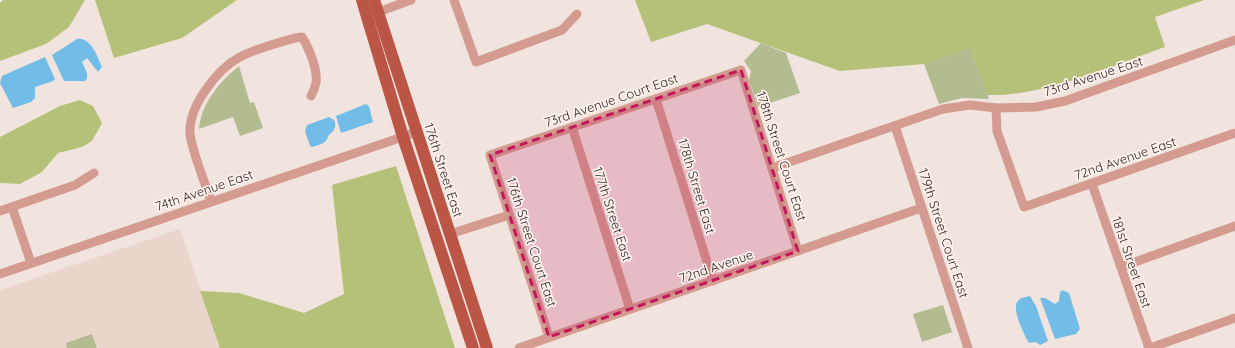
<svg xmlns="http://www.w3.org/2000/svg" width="1235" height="348" font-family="Quicksand,sans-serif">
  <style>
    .built { fill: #ead5cd }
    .green { fill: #b3bc90 }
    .forest { fill: #b5c178 }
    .water { fill: #71bde8 }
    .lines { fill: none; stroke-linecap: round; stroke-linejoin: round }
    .minor { stroke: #d49b91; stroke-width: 9 }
    .primary { stroke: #bb5647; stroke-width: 12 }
    .marked { fill: #c2185b; fill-opacity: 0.2; stroke: #c2185b; stroke-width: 3; stroke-dasharray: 8 5; stroke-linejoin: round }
    .labels { text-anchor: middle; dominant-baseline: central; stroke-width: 3.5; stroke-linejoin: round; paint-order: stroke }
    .street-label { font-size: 13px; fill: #2d2826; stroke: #fff1ec }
  </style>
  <rect width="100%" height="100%" fill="#f1e4df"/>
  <polygon class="built" points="180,229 220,348 0,348 0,290"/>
  <g class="green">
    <polygon points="761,43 786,53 800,93 758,107 749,80 751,71 744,61"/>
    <polygon points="970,47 989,99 962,98 939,104 924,64"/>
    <path d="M239,66L250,103L254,102L263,128L240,136L233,117L199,129C201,104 219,82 239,66Z"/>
    <polygon points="943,305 952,332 922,342 913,314"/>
    <polygon points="92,334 97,348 67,348 66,343"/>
  </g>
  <g class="forest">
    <polygon points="3,0 85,0 69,27 46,44 0,61 0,3"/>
    <polygon points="95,0 237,0 182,38 114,58"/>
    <path d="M635,0H1204L1155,17L1165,47C1111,66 1044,97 987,95L970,48L924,64L840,71L707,24L651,42Z"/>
    <polygon points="80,100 93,106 102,123 92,141 82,147 58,153 42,172 20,184 0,183 0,137 60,106"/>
    <polygon points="396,166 455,348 220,348 200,291 239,293 304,313 344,294 332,185"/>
  </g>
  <g class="water">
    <path d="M77,39C91,37 97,56 102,67L98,72L87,58L82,62L87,73V78L85,81H64L52,55Z"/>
    <polygon points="45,57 55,79 53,81 35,87 35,98 31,102 13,108 0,83 2,76"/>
    <polygon points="366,104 369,106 373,122 341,133 336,116"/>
    <path d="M329,117L335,121C336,130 334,130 328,136C327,144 318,145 312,147L310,146L305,131L307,125Z"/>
    <polygon points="1062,290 1069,293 1080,329 1076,334 1055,339 1040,298 1045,298 1055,304 1059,301 1060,292"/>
    <path d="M1030,296L1036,306L1048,341L1040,345L1036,342L1029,343L1027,340C1023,331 1009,305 1020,299C1023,297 1027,297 1030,296Z"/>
  </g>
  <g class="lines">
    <g class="minor">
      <polyline points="454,0 476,62 562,30 577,14"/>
      <polyline points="378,12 411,0"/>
      <polyline points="656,99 713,281"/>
      <polyline points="996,108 997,131 1024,207 1235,133"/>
      <polyline points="895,126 968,348"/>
      <polyline points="572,127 630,309"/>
      <polyline points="772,168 943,109 970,105 996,108 1036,107 1065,101 1235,40"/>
      <polyline points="1092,184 1149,348"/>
      <path d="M211,201C205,183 192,151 190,134C188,107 217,69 240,57C257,48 277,43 295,38L302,37C309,48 318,70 316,83C315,87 313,92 311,96"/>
      <polyline points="12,207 31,263"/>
      <polyline points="0,211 75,185 94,173"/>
      <polyline points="450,234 509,215"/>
      <polyline points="1121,267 1235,226"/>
      <polyline points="0,274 417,132"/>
      <polyline points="549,337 490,155 741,70 798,251"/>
      <polyline points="519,348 921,208"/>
      <polyline points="1150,348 1235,318"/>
    </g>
    <g class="primary">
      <polyline points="362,0 403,137 473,348"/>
      <polyline points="374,0 487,348"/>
    </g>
  </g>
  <path class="marked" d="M741,70L798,251L549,337L490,155Z"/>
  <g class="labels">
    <g class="street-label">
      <text transform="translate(1093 76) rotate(-18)">73rd Avenue East</text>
      <text transform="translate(611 100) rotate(-19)">73rd Avenue Court East</text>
      <text transform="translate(782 156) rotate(72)">178th Street Court East</text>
      <text transform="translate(1125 158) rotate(-19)">72nd Avenue East</text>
      <text transform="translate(444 170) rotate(72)">176th Street East</text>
      <text transform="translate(697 186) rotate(73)">178th Street East</text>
      <text transform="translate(204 190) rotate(-19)">74th Avenue East</text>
      <text transform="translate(613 214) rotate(72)">177th Street East</text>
      <text transform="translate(944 233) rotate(72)">179th Street Court East</text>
      <text transform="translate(532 242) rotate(72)">176th Street Court East</text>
      <text transform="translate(1132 262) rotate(71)">181st Street East</text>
      <text transform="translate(716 266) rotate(-19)">72nd Avenue</text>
    </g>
  </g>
</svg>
